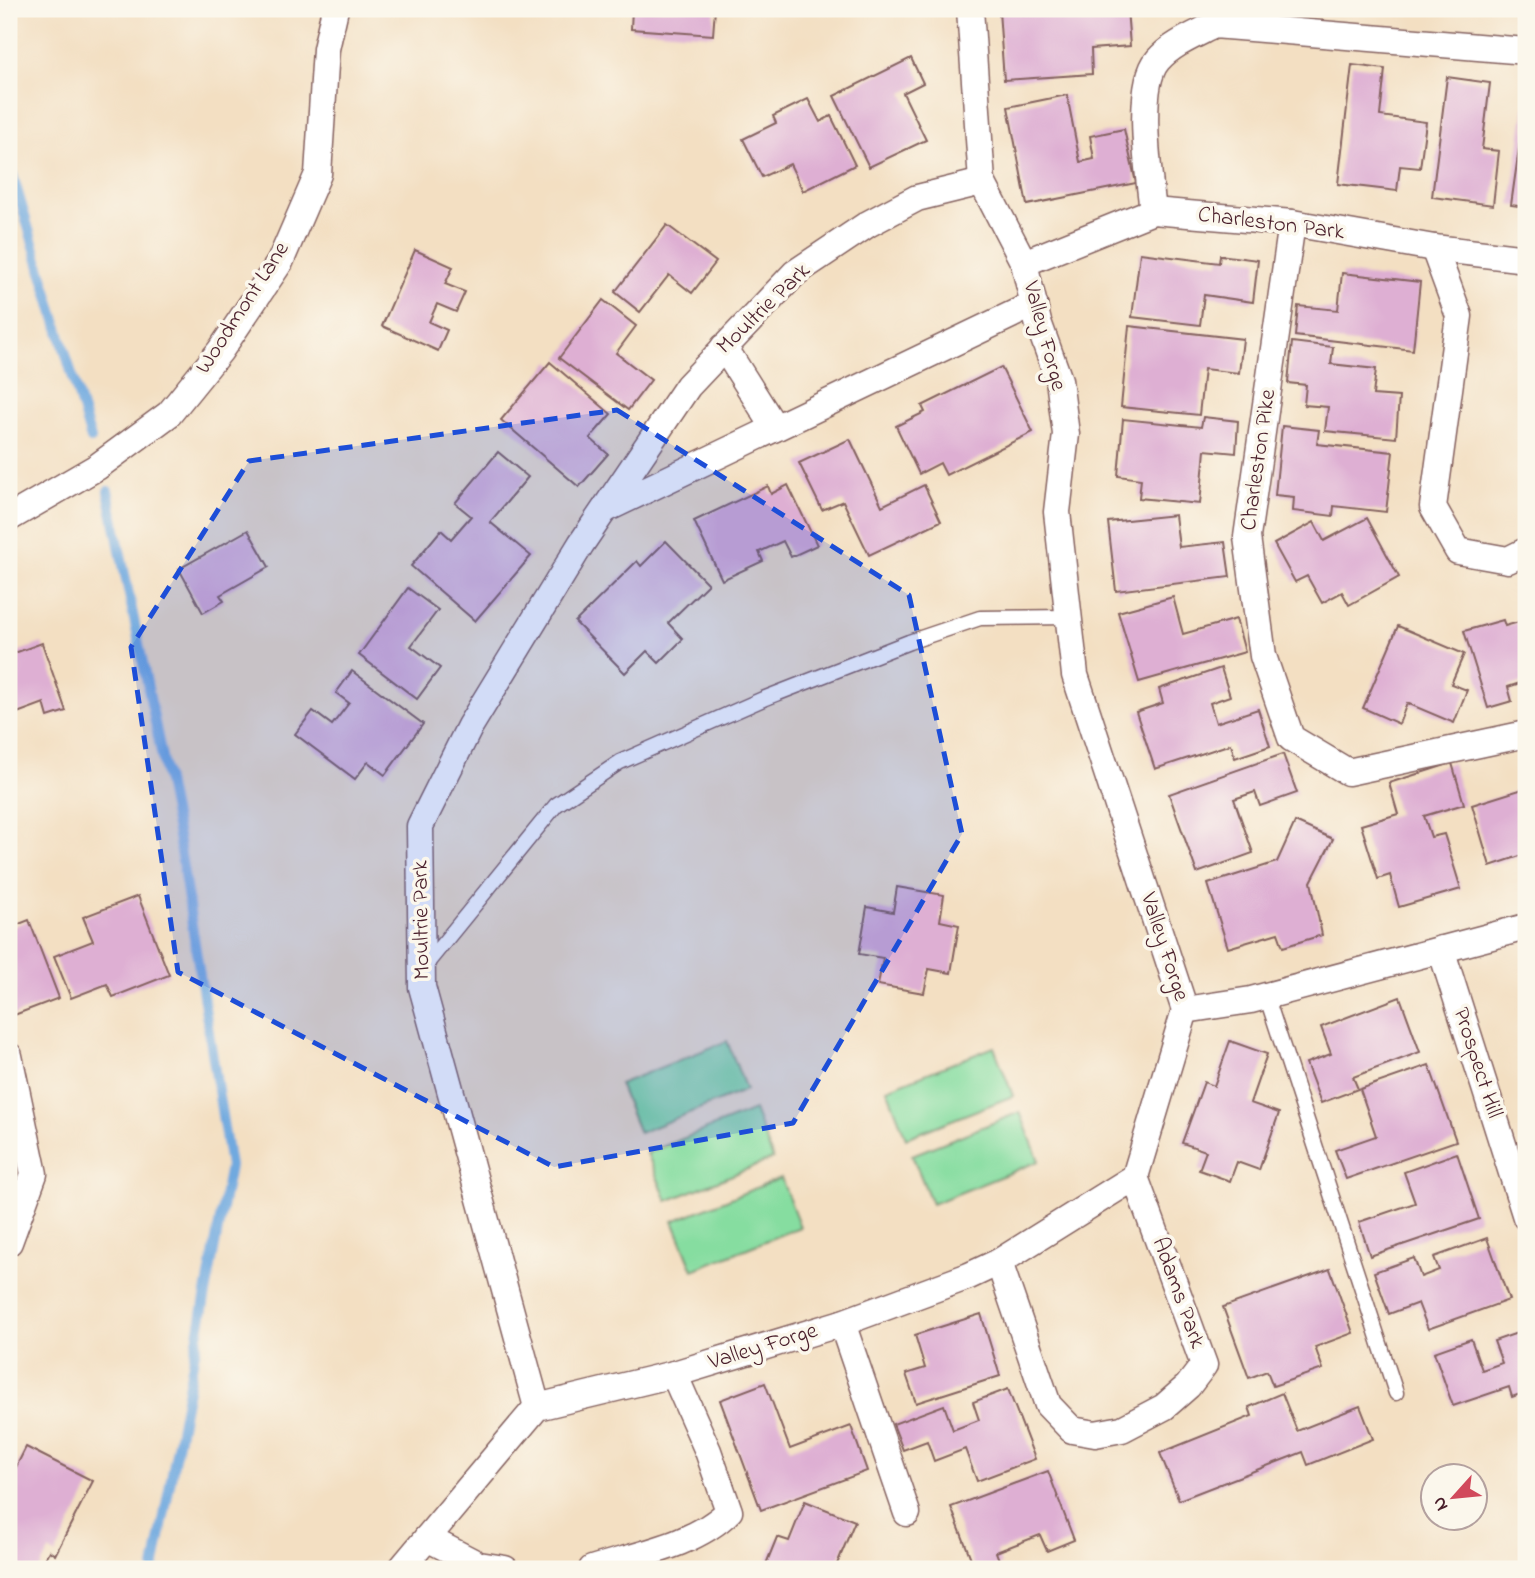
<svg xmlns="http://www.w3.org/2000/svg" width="1535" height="1578" font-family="'Indie Flower',sans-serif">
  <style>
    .green { fill: #86dda0; stroke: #687e66; stroke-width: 2 }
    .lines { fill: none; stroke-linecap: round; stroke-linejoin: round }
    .stream { stroke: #6fa9df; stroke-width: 10 }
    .building { fill: #deafd3 }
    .service-casing { stroke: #856260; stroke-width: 17 }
    .minor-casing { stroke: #856260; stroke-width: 29 }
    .service { stroke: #fff; stroke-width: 14 }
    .minor { stroke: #fff; stroke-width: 26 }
    .marked { fill: #1d4ed8; fill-opacity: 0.2; stroke: #1d4ed8; stroke-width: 5; stroke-dasharray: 14 9; stroke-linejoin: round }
    .labels { text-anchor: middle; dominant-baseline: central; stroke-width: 7; stroke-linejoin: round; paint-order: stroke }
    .street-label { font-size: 23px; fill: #4a1f2b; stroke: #fbf7ec }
  </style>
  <rect width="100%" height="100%" fill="#fbf7ec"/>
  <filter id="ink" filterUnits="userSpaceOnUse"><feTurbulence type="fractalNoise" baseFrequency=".0143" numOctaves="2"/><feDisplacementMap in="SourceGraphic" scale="14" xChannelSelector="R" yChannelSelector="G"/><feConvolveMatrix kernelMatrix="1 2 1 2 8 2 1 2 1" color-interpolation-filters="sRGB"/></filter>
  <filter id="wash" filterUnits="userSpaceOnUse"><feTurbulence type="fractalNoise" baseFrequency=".00686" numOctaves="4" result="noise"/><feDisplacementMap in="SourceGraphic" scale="28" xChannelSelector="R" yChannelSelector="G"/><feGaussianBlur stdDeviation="1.57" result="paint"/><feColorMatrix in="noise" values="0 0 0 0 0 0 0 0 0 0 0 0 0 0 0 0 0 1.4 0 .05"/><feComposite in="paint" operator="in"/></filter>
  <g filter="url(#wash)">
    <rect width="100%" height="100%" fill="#f3dfc2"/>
    <g class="green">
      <polygon points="727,1041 746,1090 639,1133 619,1084"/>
      <polygon points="994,1047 1013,1096 906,1138 887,1089"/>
      <polygon points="754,1110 773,1159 667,1201 647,1153"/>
      <polygon points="1020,1112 1039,1161 932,1204 912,1155"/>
      <polygon points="781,1178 800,1227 693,1270 673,1221"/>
    </g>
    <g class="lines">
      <g class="stream">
        <polyline points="9,162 91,439"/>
        <polyline points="108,491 178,836 230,1166 154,1569"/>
      </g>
    </g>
    <g id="blocks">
      <g class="building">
        <polygon points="632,9 715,9 713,35 631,29"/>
        <polygon points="1026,9 1127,9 1130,46 1091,49 1092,74 1004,80 999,11"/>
        <polygon points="911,58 923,83 903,93 926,140 869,167 834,96"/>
        <polygon points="1352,65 1385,69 1380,116 1426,122 1420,168 1400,166 1397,191 1338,184"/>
        <polygon points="1447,77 1490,83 1482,149 1499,151 1493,205 1432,197"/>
        <polygon points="1067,95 1080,162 1094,159 1090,136 1124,129 1136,183 1027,205 1008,107"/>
        <polygon points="808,99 820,122 831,116 855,165 803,191 790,164 762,177 743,139 776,123 773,116"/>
        <polygon points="1525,106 1526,106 1526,207 1511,205"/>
        <polygon points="667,225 716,262 692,293 669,275 640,312 615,292"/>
        <polygon points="415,250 453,267 445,284 465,292 456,312 437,304 429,322 447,330 438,351 382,326"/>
        <polygon points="1140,253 1219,263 1220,255 1258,260 1253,302 1204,295 1200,325 1132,317"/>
        <polygon points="1342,273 1420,282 1413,350 1295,336 1298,306 1338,310"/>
        <polygon points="603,300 636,326 616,353 651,380 628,410 559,358"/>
        <polygon points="1129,326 1243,339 1239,373 1204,369 1199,415 1121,407"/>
        <polygon points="1292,342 1333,347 1331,364 1376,369 1373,395 1399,397 1396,438 1325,431 1328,407 1304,405 1306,385 1288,383"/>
        <polygon points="550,362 611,414 590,438 608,454 579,487 501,420"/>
        <polygon points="1001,367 1033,432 946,475 940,463 919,474 896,426 925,412 922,406"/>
        <polygon points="1203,417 1238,421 1236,453 1205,450 1200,504 1139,498 1141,479 1118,476 1123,419 1201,427"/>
        <polygon points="1282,426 1319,430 1317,444 1393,452 1386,512 1334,506 1333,516 1293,511 1294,497 1275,495"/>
        <polygon points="850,439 882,506 924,485 941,521 869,555 843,501 822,510 799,463"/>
        <polygon points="498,452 528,477 490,522 531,556 475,621 411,566 441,530 451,539 471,516 455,503"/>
        <polygon points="788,485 817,545 791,557 783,541 759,552 763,561 722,580 694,521 768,486 771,494"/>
        <polygon points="1175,515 1179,547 1225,542 1230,577 1116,591 1108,522"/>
        <polygon points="1367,518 1399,577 1349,605 1342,592 1322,603 1307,576 1295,582 1274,544 1314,522 1324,541"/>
        <polygon points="248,530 269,567 220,595 224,601 203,613 179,569"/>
        <polygon points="666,541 708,584 668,623 683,639 659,663 647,651 625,673 575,622 637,561 641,566"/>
        <polygon points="408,588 438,610 411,646 440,668 417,699 359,655"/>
        <polygon points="1173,597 1183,634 1236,619 1245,652 1139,682 1118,612"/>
        <polygon points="1503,620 1505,626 1526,620 1526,681 1508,687 1512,701 1488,708 1464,631"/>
        <polygon points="1398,626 1464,654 1451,684 1467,690 1454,723 1407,703 1399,724 1363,708"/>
        <polygon points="42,643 66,711 48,717 44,703 9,716 9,655"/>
        <polygon points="1221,668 1230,696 1210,703 1216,723 1258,709 1270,746 1235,758 1231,744 1155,769 1136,712 1163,703 1159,689"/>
        <polygon points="352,671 423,724 385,775 368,762 355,779 295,734 313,711 332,725 349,703 336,693"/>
        <polygon points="1283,754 1297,793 1260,806 1255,792 1234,799 1253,853 1197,873 1169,794"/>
        <polygon points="1452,763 1464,804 1424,816 1431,837 1444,834 1461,889 1399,907 1390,875 1378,879 1361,825 1398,814 1389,783"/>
        <polygon points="1526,788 1526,854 1490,866 1472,805"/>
        <polygon points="1295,822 1333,839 1311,882 1322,935 1283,947 1278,933 1228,948 1208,884 1277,862"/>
        <polygon points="897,887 944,895 940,921 959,925 951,973 929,969 924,993 878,985 883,958 859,954 867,907 893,912"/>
        <polygon points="138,896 169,975 113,997 107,984 71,998 54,956 93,941 83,917"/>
        <polygon points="29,920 59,998 9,1017 9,928"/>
        <polygon points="1400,997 1420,1052 1353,1077 1358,1089 1321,1103 1306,1063 1331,1054 1321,1027"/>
        <polygon points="1230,1041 1267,1054 1250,1103 1279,1113 1259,1170 1237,1162 1230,1181 1199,1170 1206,1151 1182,1143 1204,1082 1214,1086"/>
        <polygon points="1429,1065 1456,1141 1346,1179 1335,1150 1376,1136 1360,1089"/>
        <polygon points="1457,1153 1479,1219 1370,1256 1359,1222 1415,1203 1404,1172"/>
        <polygon points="1487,1238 1509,1300 1428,1329 1418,1303 1389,1314 1374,1272 1414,1258 1421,1277 1439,1270 1434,1257"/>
        <polygon points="1330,1269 1353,1333 1315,1347 1323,1369 1273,1386 1267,1371 1249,1378 1223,1307"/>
        <polygon points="981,1314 1000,1376 916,1403 906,1374 925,1368 915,1335"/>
        <polygon points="1526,1330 1526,1392 1512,1397 1509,1387 1453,1406 1434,1352 1471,1339 1482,1370 1502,1363 1494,1341"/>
        <polygon points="765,1383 790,1449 851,1426 867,1471 761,1510 720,1400"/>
        <polygon points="1008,1389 1035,1459 977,1481 965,1449 934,1461 927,1441 903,1450 893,1424 944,1405 953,1430 979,1420 973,1402"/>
        <polygon points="1282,1393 1297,1431 1360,1406 1373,1439 1308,1465 1303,1452 1179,1500 1160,1453 1252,1416 1249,1407"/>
        <polygon points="26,1447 93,1481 55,1555 49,1551 39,1569 9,1569 9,1481"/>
        <polygon points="1048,1471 1074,1540 1047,1551 1040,1535 996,1552 1001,1565 989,1569 975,1569 951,1507"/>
        <polygon points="805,1501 855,1521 835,1569 764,1569 777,1537 789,1541"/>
      </g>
    </g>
  </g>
  <g filter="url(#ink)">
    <use href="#blocks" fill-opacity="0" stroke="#856260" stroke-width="2"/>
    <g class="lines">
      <defs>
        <g id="service">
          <polyline points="424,967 556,805 620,762 763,699 909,642 980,618 1068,617"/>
          <polyline points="1266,995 1396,1393"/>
        </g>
        <g id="minor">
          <path d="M1153,211C1149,176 1135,86 1158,60C1172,44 1195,35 1214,25L1526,51"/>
          <polyline points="1292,223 1247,537 1263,656 1291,738 1348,772 1526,734"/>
          <polyline points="1434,248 1459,316 1433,507 1458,551 1508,560 1526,551"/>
          <polyline points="1024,263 1153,211 1292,223 1434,248 1526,259"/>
          <polyline points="724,347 775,428"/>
          <polyline points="606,509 1034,304"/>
          <polyline points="9,518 97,467 169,414 220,351 280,262 318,174 326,49 335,9"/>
          <polyline points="1441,949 1526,1217"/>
          <polyline points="1185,1010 1251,1000 1526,927"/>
          <polyline points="9,1056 34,1174 9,1242"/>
          <polyline points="999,1262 1048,1405 1072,1430 1095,1434 1122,1429 1164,1407 1188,1386 1204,1365 1135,1177"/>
          <polyline points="842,1323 907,1513"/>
          <polyline points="537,1407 422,987 420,826 470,726 581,544 688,386 795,273 868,224 917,198 982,182"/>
          <polyline points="427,1538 479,1565 505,1569"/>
          <polyline points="401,1569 537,1407 674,1374 842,1323 969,1276 999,1262 1135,1177 1185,1010 1075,675 1057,512 1066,434 1059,380 1038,322 1024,263 982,182 970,9"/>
          <path d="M592,1569C636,1555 696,1545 729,1511L708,1451L674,1374"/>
        </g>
      </defs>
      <use href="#service" class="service-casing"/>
      <use href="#minor" class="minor-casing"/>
      <use href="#service" class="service"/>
      <use href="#minor" class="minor"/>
    </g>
  </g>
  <path class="marked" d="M617,410L909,595L962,834L793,1123L554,1167L178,972L131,647L249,461Z"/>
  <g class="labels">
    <g class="street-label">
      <text transform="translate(1271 224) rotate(7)">Charleston Park</text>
      <text transform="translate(243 308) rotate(-57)">Woodmont Lane</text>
      <text transform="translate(764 309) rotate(-44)">Moultrie Park</text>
      <text transform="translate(1044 336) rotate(75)">Valley Forge</text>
      <text transform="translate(1259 460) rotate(-82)">Charleston Pike</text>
      <text transform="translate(422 920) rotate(-91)">Moultrie Park</text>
      <text transform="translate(1164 947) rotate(72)">Valley Forge</text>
      <text transform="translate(1477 1063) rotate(72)">Prospect Hill</text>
      <text transform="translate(1178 1293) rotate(70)">Adams Park</text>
      <text transform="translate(763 1347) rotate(-17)">Valley Forge</text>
    </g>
  </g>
  <rect width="1535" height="1578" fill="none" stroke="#fbf7ec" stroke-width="35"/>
  <g transform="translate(1454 1497) rotate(243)"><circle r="33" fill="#fbf7ec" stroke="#b4a19f" stroke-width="2"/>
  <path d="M0-5L12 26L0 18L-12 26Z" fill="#d1495b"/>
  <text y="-10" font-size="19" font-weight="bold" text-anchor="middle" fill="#4a1f2b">N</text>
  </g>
</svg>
